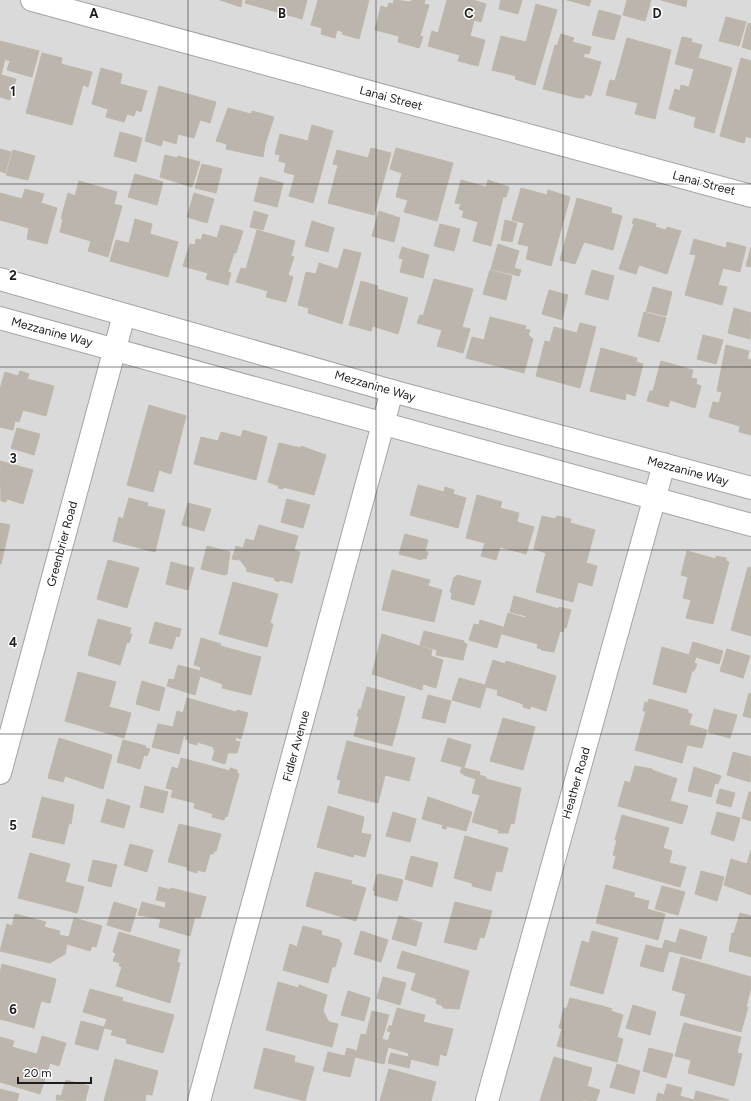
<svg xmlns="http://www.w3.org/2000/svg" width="751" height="1101" font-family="Figtree,sans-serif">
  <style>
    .residential { fill: #dbdada }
    .building { fill: #bbb5ad; stroke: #bfb6a6 }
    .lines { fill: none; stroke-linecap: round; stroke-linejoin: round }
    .street-casing { stroke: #a4a4a4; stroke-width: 24 }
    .street { stroke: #fff; stroke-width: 22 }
    .grid { fill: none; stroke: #1d1d1d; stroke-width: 1; stroke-opacity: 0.55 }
    .labels { text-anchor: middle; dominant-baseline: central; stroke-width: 3; stroke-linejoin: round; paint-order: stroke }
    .street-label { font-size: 12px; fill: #1d1d1d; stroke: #fff }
    .grid-label { font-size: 13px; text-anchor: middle; font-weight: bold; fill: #1d1d1d; stroke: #fff; stroke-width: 3; stroke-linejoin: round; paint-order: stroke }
  </style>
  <rect width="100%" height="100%" fill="#eeede3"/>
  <rect class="residential" x="0" y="0" width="751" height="1101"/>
  <g class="building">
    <polygon points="220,0 242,0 241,7"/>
    <polygon points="246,0 307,0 302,19 245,3"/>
    <polygon points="318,0 369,0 359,39 342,34 343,32 337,30 335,38 321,34 322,28 311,25"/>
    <polygon points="394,0 411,2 412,0 425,0 424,4 429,5 420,36 423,37 419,48 398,42 399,36 375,30 381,6 387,8 389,3 393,4"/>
    <polygon points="447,0 473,0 486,4 481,22 474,20 470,36 485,40 478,66 458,61 460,55 428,46 432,31 438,33"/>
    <polygon points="501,0 522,0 518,14 499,9"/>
    <polygon points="567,0 591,0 589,6"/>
    <polygon points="627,0 651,0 645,21 623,15"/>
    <polygon points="661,0 687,0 686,7"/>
    <polygon points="536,4 557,10 535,85 515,79 516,76 492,70 501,36 526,42"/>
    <polygon points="599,10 621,16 614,40 592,35"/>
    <polygon points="726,17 746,22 739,46 719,41"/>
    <polygon points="748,23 751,24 751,50 742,47"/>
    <polygon points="561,34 574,38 572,42 591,47 589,54 585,53 583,57 601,62 591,96 585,94 584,98 579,98 543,89 555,45 557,46"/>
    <polygon points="682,37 692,39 691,42 702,45 698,58 732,68 714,133 694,127 696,117 669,109 675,89 680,91 681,85 689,87 694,69 675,64"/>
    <polygon points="627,38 671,50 655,119 635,114 638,103 606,95 610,80 615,81"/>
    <polygon points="0,41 39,51 32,77 7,70 10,61 5,59 1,75 16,79 10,100 0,97"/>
    <polygon points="42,53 62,58 61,64 92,72 88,87 83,85 72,125 26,113"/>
    <polygon points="741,58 751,61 751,138 746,136 744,143 720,136"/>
    <polygon points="101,68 122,74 120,84 147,91 141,112 136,110 134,116 127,114 124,122 106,117 108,109 92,104"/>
    <polygon points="159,86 216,102 210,123 200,120 194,138 178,134 176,144 163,140 161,146 145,141"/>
    <polygon points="228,108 251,114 252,111 274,117 265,145 263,157 226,149 227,144 216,141"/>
    <polygon points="312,125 333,131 313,203 289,196 295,175 284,172 286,163 279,161 280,155 275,154 280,134 308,141"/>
    <polygon points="120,132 142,138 136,162 114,156"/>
    <polygon points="371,148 391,153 374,215 328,203 338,165 333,164 337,150 368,158"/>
    <polygon points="396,148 453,163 437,221 404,212 408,200 396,197 402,173 390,169"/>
    <polygon points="0,149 11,152 5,173 0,171"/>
    <polygon points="13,150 35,156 28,180 6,175"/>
    <polygon points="165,155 177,158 178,156 200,162 192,187 160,177"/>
    <polygon points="202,164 222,169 216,193 195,188"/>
    <polygon points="135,174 163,182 157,205 128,197"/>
    <polygon points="260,177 283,183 277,207 254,201"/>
    <polygon points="461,180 486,187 488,180 509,187 506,197 503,197 491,246 473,241 478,222 462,217 464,211 459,209 461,204 455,203"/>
    <polygon points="79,181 117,192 114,204 122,206 108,257 88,251 91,241 60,232 63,219 61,219 68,193 75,196"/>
    <polygon points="521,188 547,195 548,190 570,197 551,266 526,259 529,246 518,244 524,223 512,220"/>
    <polygon points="25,189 44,194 41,203 57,208 47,244 27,239 29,228 0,220 0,193 22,199"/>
    <polygon points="194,193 214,199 207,223 187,217"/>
    <polygon points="577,198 612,208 611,213 622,216 613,250 584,242 575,264 560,260"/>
    <polygon points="254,211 268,215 263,230 250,227"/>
    <polygon points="379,211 400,218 394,242 372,236"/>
    <polygon points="634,218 656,224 655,227 666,230 667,227 681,231 667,274 639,265 636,274 619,269 634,224 632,223"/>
    <polygon points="135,219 152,224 150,234 178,242 168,277 110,261 116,240 129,243"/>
    <polygon points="505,220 517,223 512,242 501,240"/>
    <polygon points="312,221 334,228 328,252 305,246"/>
    <polygon points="440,224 460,229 454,251 434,246"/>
    <polygon points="221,225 243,231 236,253 234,253 228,272 231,273 228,285 206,279 208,273 183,266 190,244 195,245 196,239 201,240 203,234 217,238"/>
    <polygon points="257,230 295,241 291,256 294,257 288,275 293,277 286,302 266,297 268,291 236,282 241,268 246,269"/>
    <polygon points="694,239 726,248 727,242 746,247 740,272 723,268 718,285 727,287 722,305 685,295 696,255 690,254"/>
    <polygon points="498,244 519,251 514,268 521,270 519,276 491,269"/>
    <polygon points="402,247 429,255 423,278 400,272 403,259 399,258"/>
    <polygon points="751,247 751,267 746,266"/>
    <polygon points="344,249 361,253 342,324 308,313 309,308 298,305 306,272 316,274 319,263 338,269"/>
    <polygon points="490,270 512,276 506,300 483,294"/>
    <polygon points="592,270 614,276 608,300 585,294"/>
    <polygon points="434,279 473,289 462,327 470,329 463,353 437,346 442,330 417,323 420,315 423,316"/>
    <polygon points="361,281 378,286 377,289 408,298 398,334 373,326 371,331 349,325"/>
    <polygon points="653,287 672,292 666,316 646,311"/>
    <polygon points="549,290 568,295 562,320 542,314"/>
    <polygon points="734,308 751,313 750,339 728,333"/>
    <polygon points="644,312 666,318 659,342 638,336"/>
    <polygon points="490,317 526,326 525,329 530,330 528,335 533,339 524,373 466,358 472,337 484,340"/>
    <polygon points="580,323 596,327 580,388 536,376 545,341 550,342 554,327 577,333"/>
    <polygon points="703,335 723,340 716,364 697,359"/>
    <polygon points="726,345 749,351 747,359 751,360 751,435 739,432 740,426 709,417 713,402 719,403 722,392 717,391"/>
    <polygon points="601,348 637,358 636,362 643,364 635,396 626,393 625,400 590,391"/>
    <polygon points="661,361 693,370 691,378 697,379 696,384 701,386 695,408 670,400 668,407 647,401 650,391 653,391"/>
    <polygon points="20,371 29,374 27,379 54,386 46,416 23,410 19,422 15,421 13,430 0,427 0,389 5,372 18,376"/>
    <polygon points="149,405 186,416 171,474 159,470 153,492 127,485"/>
    <polygon points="17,428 40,434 34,455 11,448"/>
    <polygon points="243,430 267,437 256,480 194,464 201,437 218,441 221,432 241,437"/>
    <polygon points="279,443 301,448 301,446 326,455 314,495 283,487 283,489 278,488 279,486 268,482"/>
    <polygon points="0,461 33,470 23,504 7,499 6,502 1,501"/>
    <polygon points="418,485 444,492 445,487 454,490 453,494 466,498 458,528 410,515"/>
    <polygon points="477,495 502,502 500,508 519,513 517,522 534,527 526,554 500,547 496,560 481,556 485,543 466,538"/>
    <polygon points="129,498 148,503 147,506 165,510 155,552 113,541 119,517 123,519"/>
    <polygon points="287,499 310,505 303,528 281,522"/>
    <polygon points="188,503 211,509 204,531 182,525"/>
    <polygon points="542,516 555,519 557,516 571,519 570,523 595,530 586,563 597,566 592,586 578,582 573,602 536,592 546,553 534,549"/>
    <polygon points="0,523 10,525 1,564 0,564"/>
    <polygon points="259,525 298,536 294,550 300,552 292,583 279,580 279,582 274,580 275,578 246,571 247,569 240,560 232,559 236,546 243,548 246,539 254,541"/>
    <polygon points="405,534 428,540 425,551 428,552 426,559 423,558 422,560 399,554"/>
    <polygon points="207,546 230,552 227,574 224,575 201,569"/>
    <polygon points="687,551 716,559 716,556 726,558 726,561 729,562 713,624 686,618 691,600 683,598 688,577 681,575"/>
    <polygon points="108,560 139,568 127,608 97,599"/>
    <polygon points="171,562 194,568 188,590 166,584"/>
    <polygon points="748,567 751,568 751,636 731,630"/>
    <polygon points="392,570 430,580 428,586 442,590 434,622 382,610"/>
    <polygon points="457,575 481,581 474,605 451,599 452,593 450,592 454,577 456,577"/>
    <polygon points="233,582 278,594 270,623 273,624 267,647 219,634"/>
    <polygon points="514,596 559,609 559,607 571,610 566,628 564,628 563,632 560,631 554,652 541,650 542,649 537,648 538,644 502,634 508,613 525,618 526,616 510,612"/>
    <polygon points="98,619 131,628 129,634 132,634 129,643 127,642 120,665 88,655"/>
    <polygon points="480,620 503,627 497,648 469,640 474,624 479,625"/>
    <polygon points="155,622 181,629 179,637 176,636 172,649 149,643"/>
    <polygon points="424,631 464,641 464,643 467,644 463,660 436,655 437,650 420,645"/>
    <polygon points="382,634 432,650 431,656 443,660 436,688 423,684 422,690 372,674"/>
    <polygon points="201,638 221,644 220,646 261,657 251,695 222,688 223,684 200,676 195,695 167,686 169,679 174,680 178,665 200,671 201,667 194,665"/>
    <polygon points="693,642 723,651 719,664 689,655"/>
    <polygon points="662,647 696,657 694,663 697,664 694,671 692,671 686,693 653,684"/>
    <polygon points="727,649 750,656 743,678 720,671"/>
    <polygon points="493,660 505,664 506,661 556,676 546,711 531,706 530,709 523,707 523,704 497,695 498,690 486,687 480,708 452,700 459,678 485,685"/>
    <polygon points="78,672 116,682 109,707 131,713 124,738 65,721"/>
    <polygon points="142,681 165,688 159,711 136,704"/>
    <polygon points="367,687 405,697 392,746 354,736 359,717 357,716 359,709 361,709"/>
    <polygon points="749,693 751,694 751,718 743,716"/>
    <polygon points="428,695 451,701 445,723 422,718"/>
    <polygon points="187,698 236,712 237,710 248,713 241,739 236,737 235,741 240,742 237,753 228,753 225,764 212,760 215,750 213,749 214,747 197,742 197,745 189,743 189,740 185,739 186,736 184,735 179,754 152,747 158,724 173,727 177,711 183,713"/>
    <polygon points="649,699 688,710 688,713 692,714 689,725 707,730 702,748 687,745 682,763 635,750 646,711 643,711 645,702 648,703"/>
    <polygon points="714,709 737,715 730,738 708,732"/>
    <polygon points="503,718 535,727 523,770 490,761"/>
    <polygon points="59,738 112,755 103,789 65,776 63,782 48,778"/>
    <polygon points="448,738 471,745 464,768 480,772 479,775 486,777 486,779 521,788 514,824 511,823 508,833 498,833 499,830 472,822 480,795 472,793 476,779 464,775 460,772 462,767 441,761"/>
    <polygon points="123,740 146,746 145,748 150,749 147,756 144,755 140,769 117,762"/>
    <polygon points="347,741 415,758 409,781 385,775 378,803 338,793 341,780 337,779"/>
    <polygon points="733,752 751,757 750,782 727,775"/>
    <polygon points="181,758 230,771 230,768 237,770 237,773 239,774 227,817 225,816 224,820 212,817 213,814 194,808 195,803 171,797 173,790 166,788 172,767 178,769"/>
    <polygon points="635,766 652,769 652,770 677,779 670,801 688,806 682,824 618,806 625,781 630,783"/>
    <polygon points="694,767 721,776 718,784 715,783 711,797 688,791"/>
    <polygon points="145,786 168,792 163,813 140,807"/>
    <polygon points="720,789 735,793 731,807 716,803"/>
    <polygon points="749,792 751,792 751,821 742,818"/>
    <polygon points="42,797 74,805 71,824 69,823 64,844 32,837"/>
    <polygon points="428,797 472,812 466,831 447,826 446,829 442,828 443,825 422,819"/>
    <polygon points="107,799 130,806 124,828 101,822"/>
    <polygon points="328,806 364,817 361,833 371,835 365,857 354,854 353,857 317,847"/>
    <polygon points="393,812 416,819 410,842 386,836"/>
    <polygon points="717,812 740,818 734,841 711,834"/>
    <polygon points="622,815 669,828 663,848 672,851 669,863 686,867 680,887 613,868 616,856 613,855 617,840 615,840"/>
    <polygon points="179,824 221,834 216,851 214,851 213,854 210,854 205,872 197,870 197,873 187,870 187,867 168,862"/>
    <polygon points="465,836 508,848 502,872 496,871 491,891 472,886 472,883 454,878"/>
    <polygon points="130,844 153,850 147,872 124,865"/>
    <polygon points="751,850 751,895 724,885 731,859 747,864"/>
    <polygon points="30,853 70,864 65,882 84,887 77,913 18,898"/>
    <polygon points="411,856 438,863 432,887 405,879"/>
    <polygon points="93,860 117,865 111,887 88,881"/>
    <polygon points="701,871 724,877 717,901 695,894"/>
    <polygon points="315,872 352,881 351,884 366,888 356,921 306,906"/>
    <polygon points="379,874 403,880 397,901 374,895 375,891 373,890 377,875"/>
    <polygon points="606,885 635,893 633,897 649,901 647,909 665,914 658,940 596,923"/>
    <polygon points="662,886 685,892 678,915 655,909"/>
    <polygon points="159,887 171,890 171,888 206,897 200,918 195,917 190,936 159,927 161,919 138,915 142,902 165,908 166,902 156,900"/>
    <polygon points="114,902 137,909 130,932 107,925"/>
    <polygon points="455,902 492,911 484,938 480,937 476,950 444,942"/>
    <polygon points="740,913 751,916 751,957 729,951 732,933 734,933"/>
    <polygon points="15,914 46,922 44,927 60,931 59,935 69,937 74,918 102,926 96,947 92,946 90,951 67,944 65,954 50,963 0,951 7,924 12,926"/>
    <polygon points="399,916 422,923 416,946 392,939"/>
    <polygon points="303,926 322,931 321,935 340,940 339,942 342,943 335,967 332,967 328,983 283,970 290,944 297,947"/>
    <polygon points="680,929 707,937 701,959 673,952"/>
    <polygon points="361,931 388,940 381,962 354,954"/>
    <polygon points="592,931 618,938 603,994 570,985 582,941 589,943"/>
    <polygon points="119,932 180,950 177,962 180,963 170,1003 116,986 122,967 119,966 120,963 113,961 116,953 113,952"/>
    <polygon points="665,940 675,943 672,952 669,951 663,972 640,966 646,945 662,949"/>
    <polygon points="402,951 469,971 459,1009 443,1008 443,1006 436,1003 437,999 411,990 416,973 397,968"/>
    <polygon points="681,957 751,977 751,987 746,1007 748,1007 741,1032 680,1015 686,994 672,990"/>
    <polygon points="2,964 56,979 50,1003 41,1001 34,1028 0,1019 0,973"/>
    <polygon points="383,977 406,983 400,1005 377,998"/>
    <polygon points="278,982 299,988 299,985 327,995 323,1011 329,1022 338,1024 332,1047 266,1030"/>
    <polygon points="90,989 123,998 122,1001 174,1015 163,1053 126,1043 127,1039 111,1035 113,1030 104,1028 98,1050 75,1044 81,1021 104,1027 107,1019 83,1012"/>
    <polygon points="348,991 370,998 364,1021 341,1015"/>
    <polygon points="570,998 606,1007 612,1009 611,1011 623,1015 617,1037 623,1039 617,1062 557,1046 562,1029 559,1028 564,1008 567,1008"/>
    <polygon points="633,1005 656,1012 650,1035 626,1028"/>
    <polygon points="397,1008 425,1015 423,1022 453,1029 446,1056 440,1054 438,1066 411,1059 409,1068 388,1063 391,1053 408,1057 409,1053 388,1047 384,1064 355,1057 350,1077 323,1071 328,1052 345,1056 347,1048 357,1051 361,1034 366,1035 372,1011 389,1015 382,1039 388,1041 391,1032 387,1031 389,1026 392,1026"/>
    <polygon points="684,1023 741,1037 737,1053 742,1054 734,1086 688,1073 691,1060 675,1056"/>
    <polygon points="42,1036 66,1043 59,1066 50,1063 40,1094 0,1082 0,1037 14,1041 12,1047 37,1054"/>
    <polygon points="264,1048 295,1056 294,1062 314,1067 305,1101 254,1088"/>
    <polygon points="649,1048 673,1054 666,1078 643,1071"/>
    <polygon points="554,1057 592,1068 587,1086 600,1090 596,1101 583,1100 583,1101 540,1101"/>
    <polygon points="115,1059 158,1071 152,1095 146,1094 145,1101 104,1101"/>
    <polygon points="617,1064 640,1071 634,1094 610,1087"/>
    <polygon points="389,1069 436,1082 431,1101 380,1101"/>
    <polygon points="66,1080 89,1086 85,1101 56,1100 57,1095 61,1096"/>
    <polygon points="667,1084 682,1088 680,1096 694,1100 696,1091 729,1100 656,1101 658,1093 664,1095"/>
    <polygon points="0,1089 19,1094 17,1101 0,1101"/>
  </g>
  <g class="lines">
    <defs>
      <g id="street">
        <polyline points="32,0 751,196"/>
        <polyline points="0,279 392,391 751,488"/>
        <polyline points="0,318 751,525"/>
        <polyline points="0,773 124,315"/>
        <polyline points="199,1101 392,391"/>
        <polyline points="487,1101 664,464"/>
      </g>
    </defs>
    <use href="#street" class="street-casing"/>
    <use href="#street" class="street"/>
  </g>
  <path class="grid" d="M188,0V1101M376,0V1101M563,0V1101M0,184H751M0,367H751M0,550H751M0,734H751M0,918H751"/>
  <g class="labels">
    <g class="street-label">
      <text transform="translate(391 98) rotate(15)">Lanai Street</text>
      <text transform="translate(704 183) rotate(15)">Lanai Street</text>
      <text transform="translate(52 332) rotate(15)">Mezzanine Way</text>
      <text transform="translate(375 386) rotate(16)">Mezzanine Way</text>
      <text transform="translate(688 471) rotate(15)">Mezzanine Way</text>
      <text transform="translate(62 544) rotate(-75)">Greenbrier Road</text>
      <text transform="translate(296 746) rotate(-75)">Fidler Avenue</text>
      <text transform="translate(576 783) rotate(-74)">Heather Road</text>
    </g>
  </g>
  <g class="grid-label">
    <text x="94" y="18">A</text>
    <text x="282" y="18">B</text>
    <text x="469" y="18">C</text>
    <text x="657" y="18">D</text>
    <text x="13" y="96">1</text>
    <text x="13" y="280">2</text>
    <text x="13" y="463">3</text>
    <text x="13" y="647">4</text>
    <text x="13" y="830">5</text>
    <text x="13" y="1014">6</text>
  </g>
  <path d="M18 1077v6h73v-6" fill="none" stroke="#1d1d1d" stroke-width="2"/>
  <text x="24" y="1077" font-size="12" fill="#1d1d1d" stroke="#ffffff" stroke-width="3" paint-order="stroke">20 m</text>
</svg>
